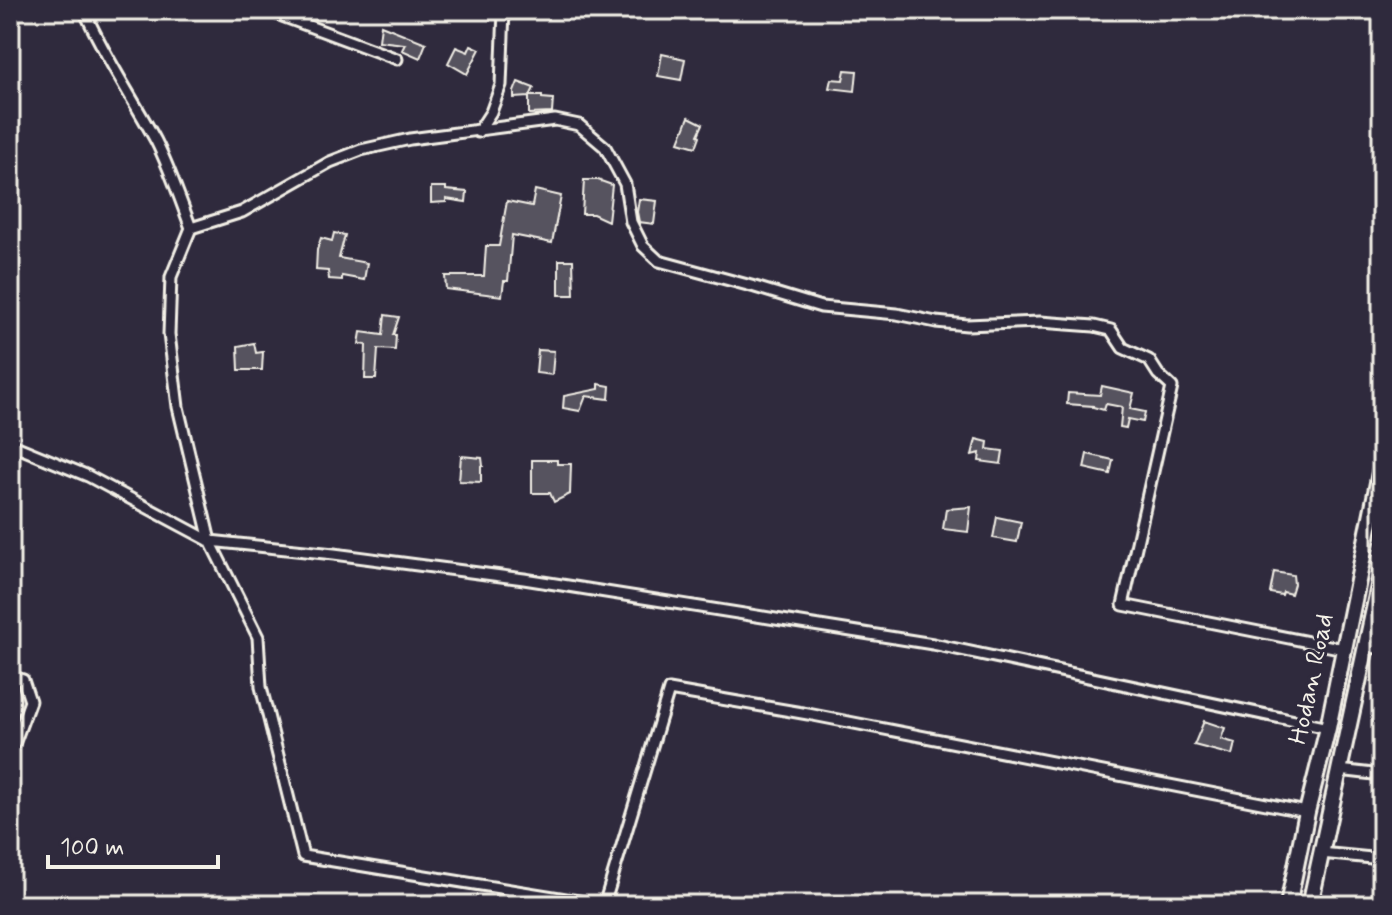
<svg xmlns="http://www.w3.org/2000/svg" width="1392" height="915" font-family="Mynerve,sans-serif">
  <style>
    .building { fill: #56525f; stroke: #f4f1e8; stroke-width: 2 }
    .lines { fill: none; stroke-linecap: round; stroke-linejoin: round }
    .minor-casing { stroke: #f4f1e8; stroke-width: 15 }
    .secondary-casing { stroke: #f4f1e8; stroke-width: 20 }
    .minor { stroke: #2f2a3d; stroke-width: 9 }
    .secondary { stroke: #2f2a3d; stroke-width: 14 }
    .labels { text-anchor: middle; dominant-baseline: central; stroke-width: 6; stroke-linejoin: round; paint-order: stroke }
    .street-label { font-size: 26px; fill: #f4f1e8; stroke: #2f2a3d }
  </style>
  <rect width="100%" height="100%" fill="#2f2a3d"/>
  <filter id="ink" filterUnits="userSpaceOnUse"><feTurbulence type="fractalNoise" baseFrequency=".0125" numOctaves="2"/><feDisplacementMap in="SourceGraphic" scale="16" xChannelSelector="R" yChannelSelector="G"/><feConvolveMatrix kernelMatrix="1 2 1 2 8 2 1 2 1" color-interpolation-filters="sRGB"/></filter>
  <g filter="url(#ink)">
    <g class="building">
      <polygon points="381,25 426,43 420,58 402,50 405,44 379,41"/>
      <polygon points="471,45 480,49 467,74 448,63 456,47 468,52"/>
      <polygon points="662,54 685,59 681,80 658,76"/>
      <polygon points="845,70 857,71 855,91 829,88 831,79 843,80"/>
      <polygon points="518,82 534,88 530,96 542,96 542,98 553,99 552,113 529,114 529,97 514,98 514,92"/>
      <polygon points="689,117 703,124 698,135 700,136 696,147 679,142"/>
      <polygon points="584,180 598,180 612,185 608,221 593,214 582,214"/>
      <polygon points="431,187 446,187 446,190 467,192 466,202 446,199 446,202 431,203"/>
      <polygon points="535,190 561,196 552,243 512,235 508,281 504,281 502,296 446,289 445,276 484,276 486,246 499,246 507,201 532,206"/>
      <polygon points="639,199 657,201 654,224 639,222 637,212"/>
      <polygon points="334,233 345,235 339,258 367,263 364,280 342,276 342,280 329,279 328,271 316,270 317,250 321,238 332,241"/>
      <polygon points="559,260 573,260 574,295 559,295"/>
      <polygon points="385,315 399,317 393,335 396,335 395,350 378,349 376,379 365,379 366,345 359,344 361,332 383,335"/>
      <polygon points="254,343 256,353 263,352 262,370 239,370 238,346"/>
      <polygon points="538,350 554,351 552,375 536,373"/>
      <polygon points="599,384 610,386 609,399 586,396 580,411 563,408 564,396 599,389"/>
      <polygon points="1102,386 1134,393 1130,409 1145,412 1143,422 1128,419 1126,428 1120,427 1122,407 1106,404 1104,410 1093,407 1093,406 1067,404 1068,393 1100,395"/>
      <polygon points="976,439 988,442 987,449 1003,451 1001,464 979,461 980,453 972,455"/>
      <polygon points="1087,454 1113,460 1110,474 1084,468"/>
      <polygon points="461,456 482,458 483,466 481,466 481,482 459,481"/>
      <polygon points="532,460 557,460 557,464 571,464 570,494 554,502 550,493 532,493"/>
      <polygon points="971,507 968,532 943,529 946,509"/>
      <polygon points="997,517 1021,522 1017,542 993,538"/>
      <polygon points="1274,572 1293,575 1294,584 1291,594 1283,592 1282,595 1270,593"/>
      <polygon points="1204,721 1225,728 1221,739 1235,743 1232,755 1194,745"/>
    </g>
    <g class="lines">
      <defs>
        <g id="minor">
          <path d="M84,10C104,56 132,97 156,141C170,169 180,199 191,228L171,277L169,334L178,407L210,541L258,637L261,687L303,856L603,905"/>
          <polyline points="266,10 397,59"/>
          <polyline points="478,132 491,112 501,85 504,10"/>
          <polyline points="191,228 242,212 330,162 361,150 410,139 555,120 579,125 605,147 625,184 631,222 643,246 659,261 755,287 821,307 897,314 936,322 967,325 1040,322 1094,326 1111,330 1123,348 1149,360 1158,374 1172,387 1123,605 1344,649"/>
          <polyline points="10,444 88,476 210,541 334,554 524,579 933,644 1328,728"/>
          <polyline points="1366,646 1382,649"/>
          <polyline points="10,676 23,680 30,701 10,755"/>
          <polyline points="1339,770 1382,775"/>
          <polyline points="1321,853 1382,859"/>
          <polyline points="604,905 669,690 808,714 1307,812"/>
        </g>
        <g id="secondary">
          <polyline points="1288,905 1307,812 1328,728 1382,463"/>
          <polyline points="1310,905 1382,572"/>
        </g>
      </defs>
      <use href="#minor" class="minor-casing"/>
      <use href="#secondary" class="secondary-casing"/>
      <use href="#minor" class="minor"/>
      <use href="#secondary" class="secondary"/>
    </g>
  </g>
  <g class="labels">
    <g class="street-label">
      <text transform="translate(1312 679) rotate(-78)">Hodan Road</text>
    </g>
  </g>
  <rect width="1392" height="915" fill="none" stroke="#2f2a3d" stroke-width="40"/>
  <rect x="20" y="20" width="1352" height="875" fill="none" stroke="#f4f1e8" stroke-width="3" filter="url(#ink)"/>
  <path d="M48 855v12h170v-12" fill="none" stroke="#f4f1e8" stroke-width="4"/>
  <text x="60" y="855" font-size="24" fill="#f4f1e8" stroke="#2f2a3d" stroke-width="6" paint-order="stroke">100 m</text>
</svg>
